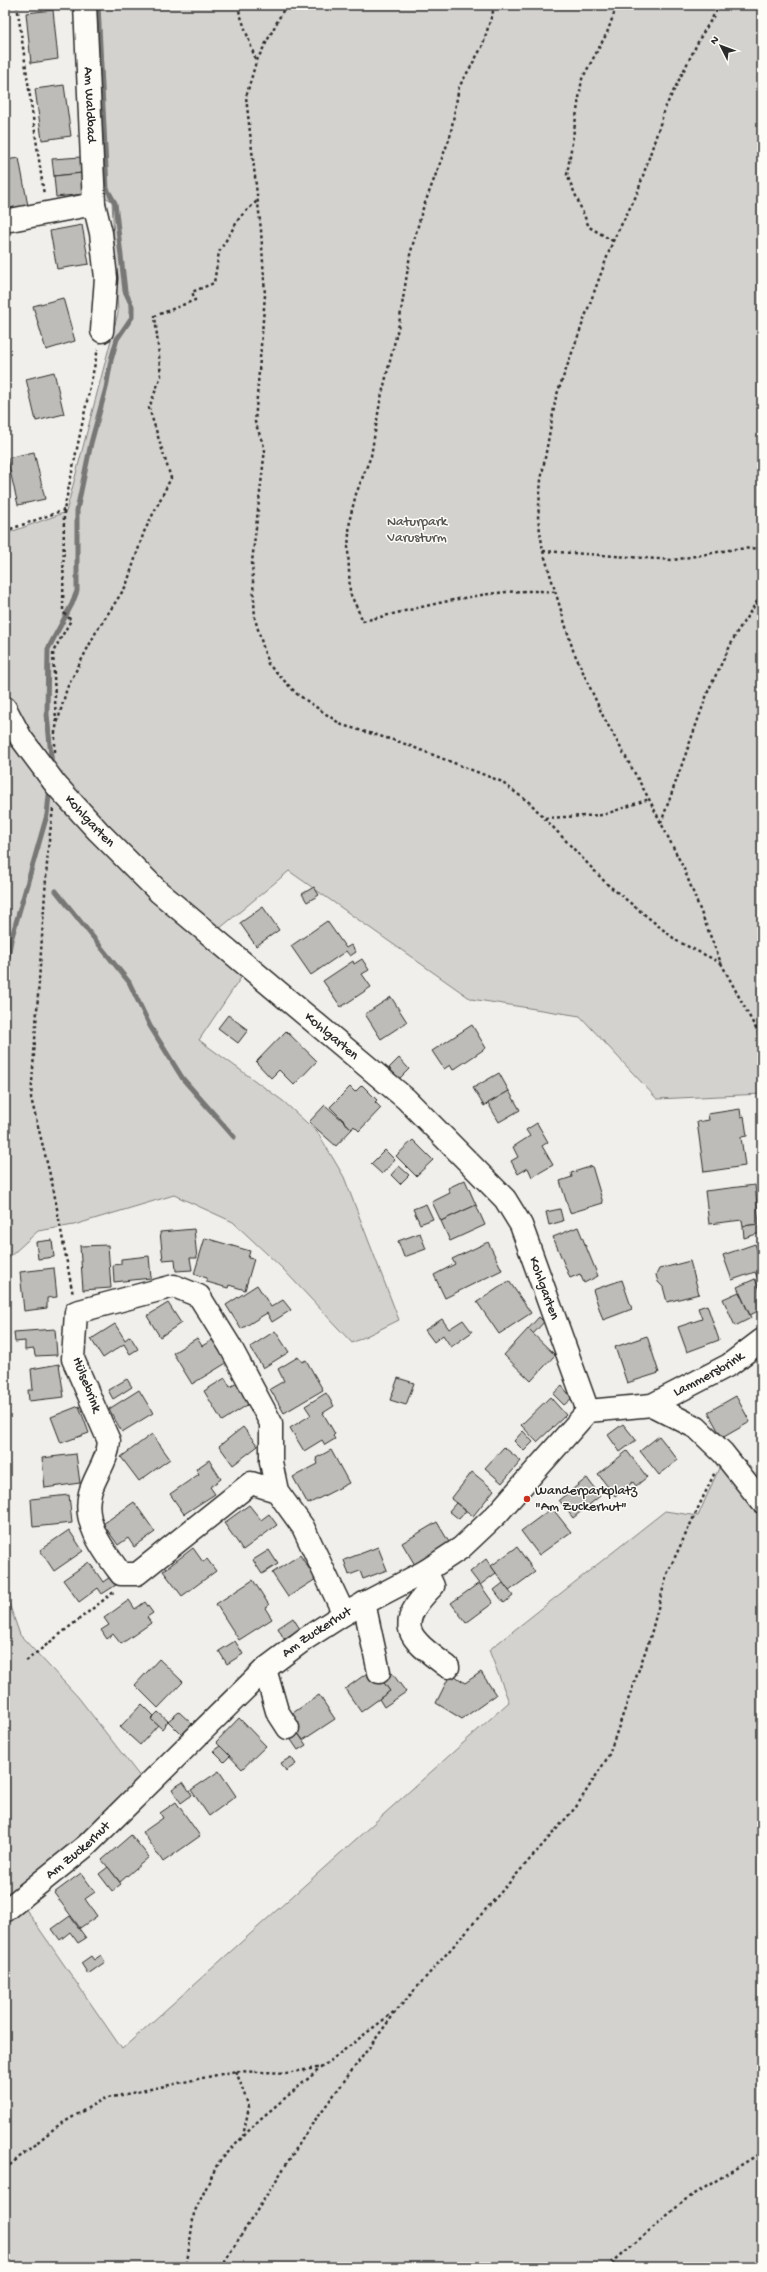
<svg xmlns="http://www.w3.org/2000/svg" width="767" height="2272" font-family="'Gochi Hand',sans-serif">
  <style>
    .green { fill: #d3d2cf; stroke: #7f7e7d }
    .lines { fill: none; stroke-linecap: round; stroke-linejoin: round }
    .stream { stroke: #777775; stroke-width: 5 }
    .building { fill: #bdbcb8; stroke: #2b2b2b }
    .minor-casing { stroke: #2b2b2b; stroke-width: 25 }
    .path { stroke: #2b2b2b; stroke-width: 2.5; stroke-dasharray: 3 3; stroke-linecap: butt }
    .minor { stroke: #fdfcf7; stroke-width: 22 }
    .poi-dot { fill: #c8321e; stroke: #fdfcf7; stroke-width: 1.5 }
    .labels { text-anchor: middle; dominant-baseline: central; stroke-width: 3; stroke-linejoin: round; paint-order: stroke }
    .street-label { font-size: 14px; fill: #2b2b2b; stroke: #fdfcf7 }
    .park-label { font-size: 14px; fill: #555554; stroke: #fdfcf7 }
    .poi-label { font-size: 14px; fill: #2b2b2b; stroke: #fdfcf7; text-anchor: start }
  </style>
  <rect width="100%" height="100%" fill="#f0efeb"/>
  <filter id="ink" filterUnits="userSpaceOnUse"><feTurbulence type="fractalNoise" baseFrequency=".025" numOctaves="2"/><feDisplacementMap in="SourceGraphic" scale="8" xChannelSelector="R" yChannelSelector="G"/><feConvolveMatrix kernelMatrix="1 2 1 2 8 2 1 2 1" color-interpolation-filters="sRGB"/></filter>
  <g filter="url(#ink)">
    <g class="green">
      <polygon points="91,5 762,5 762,1094 657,1099 580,1016 471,999 289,871 213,934 246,970 199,1040 283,1101 318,1133 344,1177 399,1320 352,1343 282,1268 233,1222 174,1195 74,1225 38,1231 5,1261 5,534 66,512 118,313 112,201 96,192"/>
      <polygon points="722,1461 762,1495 762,2267 5,2267 5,1592 20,1635 78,1697 141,1778 73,1845 14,1892 122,2049 509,1702 489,1650 665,1511 698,1516"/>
    </g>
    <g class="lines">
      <g class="stream">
        <polyline points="52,766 47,714 48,649 72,604 77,591 77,510 91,443 106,388 111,360 117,339 132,317 132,306 125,291 115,203 107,189 98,5"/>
        <polyline points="56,891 129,982 150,1026 183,1079 234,1137"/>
        <polyline points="5,974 11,940 47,815 49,795"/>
      </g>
    </g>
    <g class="building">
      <polygon points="53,10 58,59 31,63 26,13"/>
      <polygon points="64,85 71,136 42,140 35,89"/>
      <polygon points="81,157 82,173 54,176 52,159"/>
      <polygon points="19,158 28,206 5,210 5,160"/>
      <polygon points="82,173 84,194 56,197 54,176"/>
      <polygon points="82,225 89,264 57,269 50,231"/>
      <polygon points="63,298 75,341 46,350 33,306"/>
      <polygon points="54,372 64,414 36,421 26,379"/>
      <polygon points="34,452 45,499 18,505 7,458"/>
      <polygon points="314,887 319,895 307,902 302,894"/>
      <polygon points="263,907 279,930 256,946 240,923"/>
      <polygon points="327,921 346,948 351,945 356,952 350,956 346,951 311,975 291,946"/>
      <polygon points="362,959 369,970 362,974 371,987 341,1007 323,981 353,961 354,964"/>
      <polygon points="391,997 407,1022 381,1039 365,1014"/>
      <polygon points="228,1015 248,1030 238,1043 218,1028"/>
      <polygon points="472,1025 486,1048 453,1070 450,1065 444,1069 432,1051"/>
      <polygon points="286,1031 317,1061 294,1085 279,1070 271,1078 256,1062"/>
      <polygon points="399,1058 409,1069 399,1079 389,1068"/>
      <polygon points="499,1073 509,1091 484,1106 473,1088"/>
      <polygon points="362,1085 377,1100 375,1102 381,1108 359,1131 354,1126 352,1129 330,1107 350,1087 355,1092"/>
      <polygon points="509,1091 520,1110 499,1122 488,1103"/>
      <polygon points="325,1105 352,1129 336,1146 309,1122"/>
      <polygon points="740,1109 741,1117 744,1116 747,1136 741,1137 745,1166 704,1172 697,1122 709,1120 708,1114"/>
      <polygon points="537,1123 548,1142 542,1146 553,1165 532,1177 528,1168 518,1174 511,1161 518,1157 513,1147 530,1136 526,1130"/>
      <polygon points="413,1140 433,1160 416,1176 396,1156"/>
      <polygon points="385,1150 395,1160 382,1174 371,1164"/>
      <polygon points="399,1166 409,1175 400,1184 391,1175"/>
      <polygon points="592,1166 603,1203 570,1213 560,1181 572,1177 571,1173"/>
      <polygon points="465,1180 476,1205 441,1221 432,1202 450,1193 448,1188"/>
      <polygon points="755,1185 759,1224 743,1226 742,1220 709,1224 705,1191"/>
      <polygon points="426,1204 433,1219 420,1224 413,1209"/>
      <polygon points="476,1205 485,1225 450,1241 441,1221"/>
      <polygon points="560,1209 563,1221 549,1225 546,1212"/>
      <polygon points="759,1224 760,1233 744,1238 743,1226"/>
      <polygon points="578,1227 598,1276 584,1283 580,1274 570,1278 553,1237"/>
      <polygon points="194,1229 197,1258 190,1258 192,1270 176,1271 175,1259 163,1260 160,1232"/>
      <polygon points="420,1233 426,1249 404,1257 398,1241"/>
      <polygon points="205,1238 250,1251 248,1258 254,1259 245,1290 229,1285 228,1288 207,1282 207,1278 194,1274"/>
      <polygon points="52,1240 54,1257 38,1259 36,1242"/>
      <polygon points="488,1242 502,1270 445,1298 434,1275 455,1264 452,1259"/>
      <polygon points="755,1244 762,1263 762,1280 759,1281 755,1272 732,1280 723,1255"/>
      <polygon points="108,1245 111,1288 83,1290 80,1246"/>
      <polygon points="149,1256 151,1278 114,1282 113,1265 121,1264 121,1259"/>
      <polygon points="690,1261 699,1294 667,1302 663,1287 658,1282 656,1275 659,1269"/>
      <polygon points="54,1268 57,1297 47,1298 47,1308 24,1311 20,1272"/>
      <polygon points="755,1279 762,1294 762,1309 750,1315 737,1287"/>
      <polygon points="622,1280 632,1309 603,1320 593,1290"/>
      <polygon points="509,1281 531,1313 499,1334 477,1302"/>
      <polygon points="257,1285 271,1307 283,1300 291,1310 272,1322 267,1313 241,1329 226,1305"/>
      <polygon points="739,1292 751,1318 735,1326 723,1299"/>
      <polygon points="168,1303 181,1323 160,1337 147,1316"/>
      <polygon points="707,1305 719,1340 687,1352 678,1327 702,1319 698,1308"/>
      <polygon points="539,1317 544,1322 533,1334 528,1329"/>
      <polygon points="442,1319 449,1329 463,1320 472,1332 451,1347 443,1335 434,1342 425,1330"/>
      <polygon points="115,1324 125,1340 130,1336 138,1349 130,1354 124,1344 103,1358 91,1339"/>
      <polygon points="55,1329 57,1355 35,1356 34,1349 25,1350 25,1341 15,1342 14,1332"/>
      <polygon points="528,1329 555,1355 531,1381 504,1355"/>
      <polygon points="275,1331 289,1352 263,1368 250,1347"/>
      <polygon points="647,1336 659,1373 627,1383 615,1347"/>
      <polygon points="197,1338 202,1346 214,1339 228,1362 192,1384 173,1353"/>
      <polygon points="298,1357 302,1362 306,1360 323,1390 284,1413 270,1389 284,1381 278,1369"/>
      <polygon points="59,1364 64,1397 29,1401 28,1390 33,1390 31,1369"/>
      <polygon points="225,1378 230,1387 239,1382 252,1402 222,1421 204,1391"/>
      <polygon points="398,1378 414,1383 406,1405 390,1400"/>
      <polygon points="127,1379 132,1387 113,1399 108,1390"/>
      <polygon points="562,1386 572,1398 564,1405 553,1394"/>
      <polygon points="139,1390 153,1413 122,1432 109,1409"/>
      <polygon points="326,1393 334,1406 323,1413 335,1434 333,1436 335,1439 325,1445 322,1440 304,1451 290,1428 311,1415 305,1406"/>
      <polygon points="736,1396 750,1422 722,1438 708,1412"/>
      <polygon points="550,1397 566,1415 537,1442 521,1425"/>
      <polygon points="79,1406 89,1433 61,1443 51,1417"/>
      <polygon points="623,1424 636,1440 620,1452 608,1435"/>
      <polygon points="243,1427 258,1446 233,1465 219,1446"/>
      <polygon points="523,1431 533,1442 524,1451 514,1441"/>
      <polygon points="152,1434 170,1459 139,1481 121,1457"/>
      <polygon points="659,1436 678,1460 659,1475 640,1451"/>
      <polygon points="504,1447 521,1461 502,1483 485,1468"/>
      <polygon points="331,1450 349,1483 308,1504 293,1477 318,1464 316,1458"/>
      <polygon points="627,1451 647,1477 636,1486 633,1482 615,1496 598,1474"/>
      <polygon points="76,1454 80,1483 45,1488 42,1458"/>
      <polygon points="209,1460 221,1479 210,1487 215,1494 184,1514 170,1494 199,1474 196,1469"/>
      <polygon points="472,1472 494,1490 473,1516 451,1499"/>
      <polygon points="587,1478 600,1496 573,1518 559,1500"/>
      <polygon points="69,1495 72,1523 33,1527 31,1499"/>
      <polygon points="134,1502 155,1532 134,1547 128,1538 118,1545 103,1524"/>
      <polygon points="456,1503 466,1511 459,1519 449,1511"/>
      <polygon points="249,1505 261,1520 269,1514 277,1525 243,1550 224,1523"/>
      <polygon points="552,1508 571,1532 539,1555 521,1531"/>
      <polygon points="437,1522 450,1544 415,1565 402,1543"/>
      <polygon points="69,1530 83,1551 54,1571 40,1550"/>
      <polygon points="378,1547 387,1570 363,1579 360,1571 349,1575 344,1560"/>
      <polygon points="517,1547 535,1572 509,1591 491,1566"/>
      <polygon points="193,1548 203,1562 207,1559 216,1571 182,1596 163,1571"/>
      <polygon points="269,1550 278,1564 262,1574 253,1560"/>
      <polygon points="300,1555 316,1579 288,1597 272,1573"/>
      <polygon points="486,1559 496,1573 480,1585 470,1572"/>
      <polygon points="89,1562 103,1582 110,1577 116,1585 102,1594 98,1588 79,1602 63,1580"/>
      <polygon points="253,1580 269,1605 265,1608 272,1619 239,1640 216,1604"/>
      <polygon points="479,1583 493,1603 466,1623 451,1603"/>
      <polygon points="503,1583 513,1596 504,1603 494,1590"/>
      <polygon points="129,1600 135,1609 145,1602 153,1613 147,1617 151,1623 121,1644 113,1634 107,1639 101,1630 109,1625 104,1618"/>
      <polygon points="293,1618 300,1629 284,1639 278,1628"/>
      <polygon points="235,1641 243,1654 227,1664 219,1651"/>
      <polygon points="159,1659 183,1682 158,1708 135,1685"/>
      <polygon points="374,1668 390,1691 361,1712 345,1689"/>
      <polygon points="481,1672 496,1695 462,1719 436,1703 451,1673 465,1683"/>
      <polygon points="392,1673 406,1692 384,1707 379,1699 390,1691 382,1680"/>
      <polygon points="319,1695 335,1719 303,1740 287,1717"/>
      <polygon points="142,1704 154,1716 151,1719 158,1725 140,1745 120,1727"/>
      <polygon points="158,1712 168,1721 162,1729 151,1719"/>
      <polygon points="179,1712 192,1724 182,1735 168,1721"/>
      <polygon points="239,1718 266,1746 242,1769 216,1742"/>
      <polygon points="295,1729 306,1745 298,1750 287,1734"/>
      <polygon points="220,1746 230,1756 224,1762 213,1751"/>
      <polygon points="291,1757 296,1764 286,1771 281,1763"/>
      <polygon points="219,1771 236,1796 209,1816 191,1790"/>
      <polygon points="183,1782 192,1795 181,1803 172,1789"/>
      <polygon points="176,1802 200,1836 163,1862 143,1832 163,1818 160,1813"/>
      <polygon points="131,1835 149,1857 120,1882 102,1860"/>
      <polygon points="108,1867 121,1884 112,1891 99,1874"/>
      <polygon points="81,1873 95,1892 85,1899 97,1916 80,1928 54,1893"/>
      <polygon points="70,1916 86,1938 78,1943 70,1932 60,1940 52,1929"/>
      <polygon points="101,1955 105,1962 88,1974 81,1963 91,1956 94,1960"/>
    </g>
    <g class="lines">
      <defs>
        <g id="minor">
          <path id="s1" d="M85,5L94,204L101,233L106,278L102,331"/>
          <polyline points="5,221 94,204"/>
          <path id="s2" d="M5,708L21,738L56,785L98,831L159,892L406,1099L505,1199L521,1225L588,1411"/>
          <polyline points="652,1405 697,1428 723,1453 762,1502"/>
          <path d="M277,1491L271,1462V1423L230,1346L199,1296L174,1286L76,1312L73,1359L109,1441C108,1461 95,1475 90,1493C82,1523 104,1551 121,1574H137L251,1483L277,1491L303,1527L344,1614"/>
          <path d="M426,1571L433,1586C392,1627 409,1638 448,1667"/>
          <polyline points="364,1603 379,1672"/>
          <polyline points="265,1669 277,1711 288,1728"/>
          <path id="s3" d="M5,1911L87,1845L265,1669L305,1639L344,1614L426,1571L461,1548L497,1514L588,1411L652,1405L729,1365L762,1340"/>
        </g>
      </defs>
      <use href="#minor" class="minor-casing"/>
      <g class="path">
        <polyline points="17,5 44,195"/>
        <polyline points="237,5 256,61"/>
        <polyline points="286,5 256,62 246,97 261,230 265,295 255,422 265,449 252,562 255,619 268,664 297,694 342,725 400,742 500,781 530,803 607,884 677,941 721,963"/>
        <path d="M495,5L482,47L459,87L450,137L422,211L410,255L399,324L380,402L371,456L356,494L350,518L348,549L350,593L363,621C425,607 491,586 556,592"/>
        <polyline points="720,5 700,38 666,106 637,194 613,241 586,314 556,397 541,480 538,518 543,551 573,650 603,716 649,799 684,869 721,963 762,1040"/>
        <polyline points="613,241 589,227 567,175 582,79 607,33 617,5"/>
        <polyline points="5,531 64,510"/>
        <polyline points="543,551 673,560 735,549 762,548"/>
        <polyline points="56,722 53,652 71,620 63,612 64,510 98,349"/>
        <polyline points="55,752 55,731 67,688 96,632 126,586 144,532 171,478 149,408 161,376 155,316 195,300 192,292 214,283 219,252 240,217 257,201"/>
        <polyline points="53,809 48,849 31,1098 53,1187 73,1295"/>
        <polyline points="545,818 603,815 649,799"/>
        <polyline points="661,823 709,689 737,632 762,594"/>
        <polyline points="756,1028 762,1027"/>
        <polyline points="26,1661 115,1591"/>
        <polyline points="236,2071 249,2107 243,2136"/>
        <polyline points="5,2169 56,2127 103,2099 236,2071 286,2073 322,2067"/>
        <polyline points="181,2267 187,2262 194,2213 218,2163 259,2120 322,2067 395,2011"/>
        <polyline points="221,2267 310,2127 397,2010 576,1807 608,1757 650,1638 667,1574 715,1472"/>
        <polyline points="607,2267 685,2200 762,2152"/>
      </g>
      <use href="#minor" class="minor"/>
    </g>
  </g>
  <circle class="poi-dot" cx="527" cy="1499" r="4"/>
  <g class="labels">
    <g class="street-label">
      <text stroke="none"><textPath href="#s1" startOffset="100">Am Waldbad</textPath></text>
      <text stroke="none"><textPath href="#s2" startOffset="142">Kohlgarten</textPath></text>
      <text stroke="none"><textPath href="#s2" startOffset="466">Kohlgarten</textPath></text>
      <text stroke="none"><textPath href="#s2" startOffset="802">Kohlgarten</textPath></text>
      <text stroke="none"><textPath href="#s3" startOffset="902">Lammersbrink</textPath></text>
      <text transform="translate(86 1385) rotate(69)">Hülsebrink</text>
      <text stroke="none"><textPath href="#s3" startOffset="419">Am Zuckerhut</textPath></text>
      <text stroke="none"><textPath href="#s3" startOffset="95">Am Zuckerhut</textPath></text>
    </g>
    <g class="park-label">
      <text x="417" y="522">Naturpark<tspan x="417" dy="16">Varusturm</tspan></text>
    </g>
    <g class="poi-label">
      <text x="535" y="1491">Wanderparkplatz<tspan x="535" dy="16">"Am Zuckerhut"</tspan></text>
    </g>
  </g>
  <rect width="767" height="2272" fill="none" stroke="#fdfcf7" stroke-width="20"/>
  <rect x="10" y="10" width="747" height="2252" fill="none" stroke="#2b2b2b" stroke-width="1.5" filter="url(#ink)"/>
  <g transform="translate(721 46) rotate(312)" stroke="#fdfcf7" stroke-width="3" paint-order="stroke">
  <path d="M0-3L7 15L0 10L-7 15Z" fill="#2b2b2b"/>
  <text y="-6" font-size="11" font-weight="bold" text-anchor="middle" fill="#2b2b2b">N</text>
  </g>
</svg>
